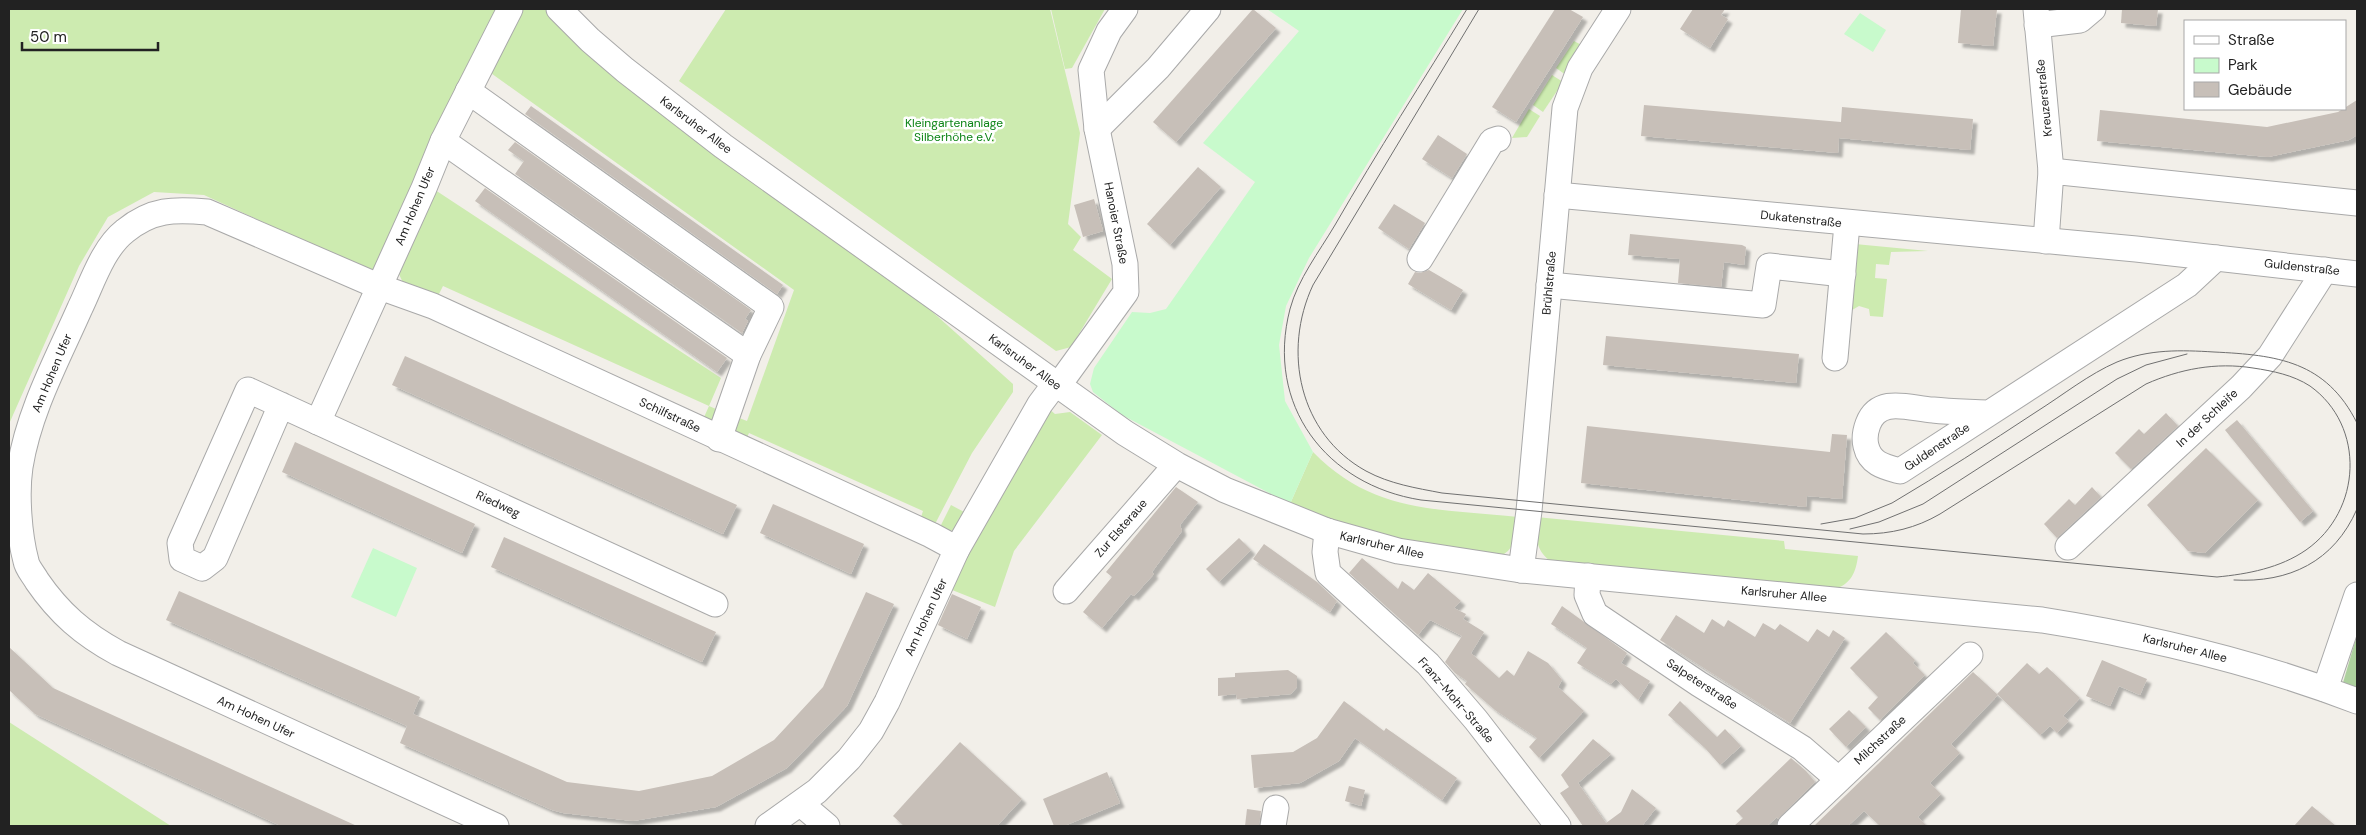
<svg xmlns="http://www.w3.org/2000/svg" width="2366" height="835" font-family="'DM Sans',sans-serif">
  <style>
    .grass { fill: #cdebb0 }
    .forest { fill: #add19e }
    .park { fill: #c8facc }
    .building { fill: #c7bfb8; filter: url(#shadow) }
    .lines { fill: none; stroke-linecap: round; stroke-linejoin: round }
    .minor-casing { stroke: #a9a9a9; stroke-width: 27 }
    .minor { stroke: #fff; stroke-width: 25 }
    .tram { stroke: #707070; stroke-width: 1 }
    .labels { text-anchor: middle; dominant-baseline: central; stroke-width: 5; stroke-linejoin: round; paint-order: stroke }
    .street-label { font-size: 12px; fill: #222; stroke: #fff }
    .park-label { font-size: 12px; fill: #0c8416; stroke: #fff }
  </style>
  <defs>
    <filter id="shadow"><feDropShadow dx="4.5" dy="4.5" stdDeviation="1" flood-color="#0004"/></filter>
  </defs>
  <rect width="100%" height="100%" fill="#f2efe9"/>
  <g class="grass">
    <polygon points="9,9 502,9 383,277 204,195 154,192 108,217 79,266 9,424"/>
    <polygon points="515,9 558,9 841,230 1013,384 1013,392 972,453 935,524 919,523 923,511 749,433 744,444 732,438 734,416 747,421 794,290 481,66"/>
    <polygon points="726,9 1050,9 1080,133 1068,224 1081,237 1073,250 1112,279 1071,347 1056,351 679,81"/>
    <polygon points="1051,9 1105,9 1072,68 1065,69"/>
    <polygon points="1574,41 1585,47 1566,75 1556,68"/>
    <polygon points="1552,75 1563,82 1543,112 1533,105"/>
    <polygon points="1529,109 1540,116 1527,137 1512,138"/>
    <polygon points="426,184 721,378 709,406 723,412 717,425 701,424 709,406 443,286 433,306 410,298 398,272"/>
    <polygon points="1855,244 1928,251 1891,252 1889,265 1876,264 1875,278 1887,279 1883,317 1870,316 1869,309 1859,306 1847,313"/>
    <polygon points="1048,408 1055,414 1070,412 1102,435 1014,551 995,607 942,586"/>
    <path d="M1313,452C1374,514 1437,508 1518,517C1517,530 1516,547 1504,554C1487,564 1363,530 1340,522C1323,517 1306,510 1290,504Z"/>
    <polygon points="951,505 966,513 957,528 948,532 939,529"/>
    <path d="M1536,517L1784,541L1785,549L1858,556C1856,572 1851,584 1835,589L1554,563C1536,553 1535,537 1536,517Z"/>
    <polygon points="9,722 171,826 9,826"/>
  </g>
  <polygon class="forest" points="2357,635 2357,691 2342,686"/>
  <g class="park">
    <polygon points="1267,9 1463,9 1309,258 1286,306 1279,345 1285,401 1313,452 1290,504 1122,415 1093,392 1090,384 1094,368 1132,312 1150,313 1166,309 1255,182 1203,143 1299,31"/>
    <polygon points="1860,13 1886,30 1873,52 1844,34"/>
    <polygon points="373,548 417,568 396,617 351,597"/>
  </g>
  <g class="building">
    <polygon points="1253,9 1276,28 1176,142 1153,122"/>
    <polygon points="1555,9 1569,9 1583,17 1516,122 1492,107"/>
    <polygon points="1693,9 1725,9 1721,15 1728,19 1710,48 1680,29"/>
    <polygon points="1961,9 1997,9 1993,46 1958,43"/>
    <polygon points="2122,9 2158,9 2156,26 2121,23"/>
    <polygon points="2357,100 2357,135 2349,140 2268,157 2097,141 2100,110 2267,127 2338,112"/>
    <polygon points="1644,105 1841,122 1842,107 1973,119 1970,150 1839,138 1838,153 1641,136"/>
    <polygon points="531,106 783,285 777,294 525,114"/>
    <polygon points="1438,135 1467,154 1452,178 1422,159"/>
    <polygon points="515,142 751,310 745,319 748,321 742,333 515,174 524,161 508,150"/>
    <polygon points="1198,167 1221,187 1170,245 1147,224"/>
    <polygon points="485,188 727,358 717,372 475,201"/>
    <polygon points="1094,199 1103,231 1083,237 1074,205"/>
    <polygon points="1394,204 1425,223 1409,249 1378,228"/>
    <polygon points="1630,234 1742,245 1746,247 1744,265 1724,262 1721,287 1678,283 1680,259 1628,255"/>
    <polygon points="1429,270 1463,290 1451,310 1408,284 1415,272 1420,273"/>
    <polygon points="1606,336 1799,354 1796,383 1603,365"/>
    <polygon points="405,356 737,505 723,534 392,385"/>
    <polygon points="2166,413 2178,426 2131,469 2115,453 2139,429 2144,434"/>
    <polygon points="2237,420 2313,511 2300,522 2225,430"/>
    <polygon points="1587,426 1830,452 1832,434 1847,435 1842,499 1807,496 1806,507 1581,483"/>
    <polygon points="295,442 475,524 462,553 282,472"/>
    <polygon points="2206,448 2258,500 2205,553 2188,551 2147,505"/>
    <polygon points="1176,487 1198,502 1180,525 1182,531 1152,572 1154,574 1134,596 1131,594 1102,628 1083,612 1112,577 1106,572"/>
    <polygon points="2092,487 2101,497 2057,538 2044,524 2069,499 2075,505"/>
    <polygon points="773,504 864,544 851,574 760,533"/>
    <polygon points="504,537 716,632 702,662 491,567"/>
    <polygon points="1239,538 1251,550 1219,582 1206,569"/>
    <polygon points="1264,544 1317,582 1337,601 1330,612 1253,559"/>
    <polygon points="1362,558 1398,589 1402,581 1414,590 1428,573 1461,601 1454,608 1466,614 1463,619 1484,632 1471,653 1499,678 1507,670 1514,676 1528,651 1548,663 1562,680 1558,687 1584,711 1539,758 1529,747 1537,738 1495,710 1465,684 1467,681 1455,673 1445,662 1462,636 1430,620 1418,635 1349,573"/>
    <polygon points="179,591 420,697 413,714 567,782 639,791 712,776 774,740 823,687 866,592 894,604 847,706 787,768 716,807 633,821 563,813 552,810 400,743 407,726 166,620"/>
    <polygon points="952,594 981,607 967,639 938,625"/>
    <polygon points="1562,606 1627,653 1621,663 1650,681 1638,700 1616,679 1611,684 1577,663 1587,648 1551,624"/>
    <polygon points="1676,615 1704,633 1712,619 1724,627 1728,620 1755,637 1763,623 1775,630 1780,624 1808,642 1817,629 1829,637 1833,630 1845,638 1790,723 1660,640"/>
    <polygon points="1886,632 1915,660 1913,663 1925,675 1880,720 1868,708 1878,697 1850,668"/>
    <polygon points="9,647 53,688 357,826 281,826 35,714 9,690"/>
    <polygon points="2102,660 2147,679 2140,695 2119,686 2110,706 2086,696"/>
    <polygon points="2027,663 2039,674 2047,667 2080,698 2063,716 2069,721 2057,733 2050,726 2040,735 1997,694"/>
    <polygon points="1288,670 1297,676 1297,687 1291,694 1237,699 1236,694 1218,696 1218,678 1235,677 1235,673"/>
    <polygon points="1973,672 1998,695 1951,744 1960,753 1930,783 1941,794 1918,817 1927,826 1880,826 1864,811 1848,826 1814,826"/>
    <polygon points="1344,701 1384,731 1386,728 1457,778 1442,800 1355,738 1339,761 1300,783 1254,788 1251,755 1293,752 1317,738"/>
    <polygon points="1680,701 1717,737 1725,729 1741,746 1720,765 1705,748 1668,715"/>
    <polygon points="1849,710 1866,727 1846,747 1829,729"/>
    <polygon points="1593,739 1611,754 1578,783 1606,823 1621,812 1632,789 1656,808 1642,826 1583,826 1560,793 1569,787 1561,775"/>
    <polygon points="960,742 1022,799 997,826 904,826 893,816"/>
    <polygon points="1791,758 1806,771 1815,782 1778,819 1777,817 1767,826 1734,826 1743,818 1736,811"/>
    <polygon points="1107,772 1120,803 1064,826 1054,826 1043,799"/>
    <polygon points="1349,786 1365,790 1361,806 1345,801"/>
    <polygon points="2312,806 2336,826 2294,826"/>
    <polygon points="1247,809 1261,811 1259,826 1245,826"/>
  </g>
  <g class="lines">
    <defs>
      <g id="minor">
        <path d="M559,9L590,40L625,70L723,146L1125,433L1177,465L1225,490L1327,531L1398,551L1521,570L2042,620C2150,637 2255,662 2357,701"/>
        <polyline points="2036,9 2051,171"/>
        <polyline points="2037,25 2080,20 2093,9"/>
        <polyline points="468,91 771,307 748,355 719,439"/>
        <polyline points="1097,129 1158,68 1208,9"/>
        <polyline points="443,141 748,355"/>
        <polyline points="1557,195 2136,249 2357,274"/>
        <polyline points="2046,241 2051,171 2357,203"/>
        <polyline points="1420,259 1492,141 1498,139"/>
        <polyline points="1549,285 1763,305 1769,266 1843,274"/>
        <polyline points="1835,358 1847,224"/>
        <polyline points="1058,386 1126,292 1125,264 1097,129 1091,70 1109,31 1125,9"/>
        <polyline points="281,405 215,558 202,568 182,559 180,543 248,390 715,604"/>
        <path d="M1987,413C1969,412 1951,412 1933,410C1911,409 1879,395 1868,424C1865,432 1864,438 1866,446C1870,464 1885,467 1900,471L2187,285L2216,258"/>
        <polyline points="318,422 424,188 443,141 510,9"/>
        <polyline points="1327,531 1325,552 1328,573 1428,664 1476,720 1558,826"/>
        <polyline points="2068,547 2241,387 2270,356 2325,270"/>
        <polyline points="1521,570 1529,511 1565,108 1580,68 1618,9"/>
        <polyline points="1588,576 1587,595 1595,614 1699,684 1802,748 1838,779"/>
        <polyline points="1066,591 1176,465"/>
        <polyline points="2325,689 2357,595"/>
        <polyline points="801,804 827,826"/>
        <path d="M496,826L118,653C83,634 59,613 37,581C34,575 27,568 26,561C19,535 16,494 20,467C29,411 57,360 80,308C92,283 103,248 125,231C152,209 174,209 207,212L380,287L433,306L931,535L957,549"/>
        <polyline points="768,826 817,791 849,759 871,731 887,702 957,549 1040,404 1055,384"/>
        <polyline points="1273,826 1276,808"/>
        <polyline points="1790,826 1970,655"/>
      </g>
    </defs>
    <use href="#minor" class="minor-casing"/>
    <use href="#minor" class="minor"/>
    <g class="tram">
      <path d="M1467,9C1423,81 1377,152 1335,225C1319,252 1298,279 1290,309C1265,405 1326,485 1421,500L2217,577C2248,574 2280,568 2306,550C2362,511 2366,426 2310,386C2293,375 2273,371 2253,368C2216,362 2180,369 2146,384L1940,514C1916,528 1891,534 1863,534L1442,493C1416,488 1390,484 1366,471C1299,434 1282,351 1313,285L1479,9"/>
      <path d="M1821,524L1855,518L1892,503C1941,474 1989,443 2036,412C2063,395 2089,374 2117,362C2149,349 2181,350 2214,352C2277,355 2326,361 2357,423"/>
      <polyline points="1850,529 1879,522 1923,504 2117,379 2146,365 2187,354"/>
      <path d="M2234,580C2289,583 2334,562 2357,509"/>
    </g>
  </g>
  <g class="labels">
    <g class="street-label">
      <text transform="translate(2044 98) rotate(-96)">Kreuzerstraße</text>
      <text transform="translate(696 125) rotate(37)">Karlsruher Allee</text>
      <text transform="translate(415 206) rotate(-67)">Am Hohen Ufer</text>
      <text transform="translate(1801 219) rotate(6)">Dukatenstraße</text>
      <text transform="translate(1116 223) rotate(79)">Hanoier Straße</text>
      <text transform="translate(2302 267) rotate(6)">Guldenstraße</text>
      <text transform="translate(1549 283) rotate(-85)">Brühlstraße</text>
      <text transform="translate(1025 362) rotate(36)">Karlsruher Allee</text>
      <text transform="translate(52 373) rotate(-67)">Am Hohen Ufer</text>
      <text transform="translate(670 415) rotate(25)">Schilfstraße</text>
      <text transform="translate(2207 418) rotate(-43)">In der Schleife</text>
      <text transform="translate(1937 447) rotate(-34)">Guldenstraße</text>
      <text transform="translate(498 504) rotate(25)">Riedweg</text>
      <text transform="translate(1121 528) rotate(-49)">Zur Elsteraue</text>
      <text transform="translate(1382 545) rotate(13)">Karlsruher Allee</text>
      <text transform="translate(1784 594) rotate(5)">Karlsruher Allee</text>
      <text transform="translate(926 617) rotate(-65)">Am Hohen Ufer</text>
      <text transform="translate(2185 648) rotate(14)">Karlsruher Allee</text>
      <text transform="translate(1702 684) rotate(33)">Salpeterstraße</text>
      <text transform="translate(1456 700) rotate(49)">Franz-Mohr-Straße</text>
      <text transform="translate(256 717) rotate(25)">Am Hohen Ufer</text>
      <text transform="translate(1880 740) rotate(-43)">Milchstraße</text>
    </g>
    <g class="park-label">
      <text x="954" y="123">Kleingartenanlage<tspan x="954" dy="14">Silberhöhe e.V.</tspan></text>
    </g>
  </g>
  <rect width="2366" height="835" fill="none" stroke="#222222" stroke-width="20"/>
  <rect x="2184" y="20" width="162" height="90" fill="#ffffff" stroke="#a7a7a7"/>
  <rect x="2194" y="36" width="25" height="8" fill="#ffffff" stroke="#a7a7a7"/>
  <text x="2228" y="45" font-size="15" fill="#222222">Straße</text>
  <rect x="2194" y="58" width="25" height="15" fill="#c8facc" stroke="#a7a7a7"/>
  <text x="2228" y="70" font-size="15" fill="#222222">Park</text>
  <rect x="2194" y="82" width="25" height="15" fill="#c7bfb8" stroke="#a7a7a7"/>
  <text x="2228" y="95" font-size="15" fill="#222222">Gebäude</text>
  <path d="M22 42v8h136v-8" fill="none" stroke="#222222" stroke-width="2.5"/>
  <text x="30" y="42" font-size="15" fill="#222222" stroke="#ffffff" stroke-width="4" paint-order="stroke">50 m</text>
</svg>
